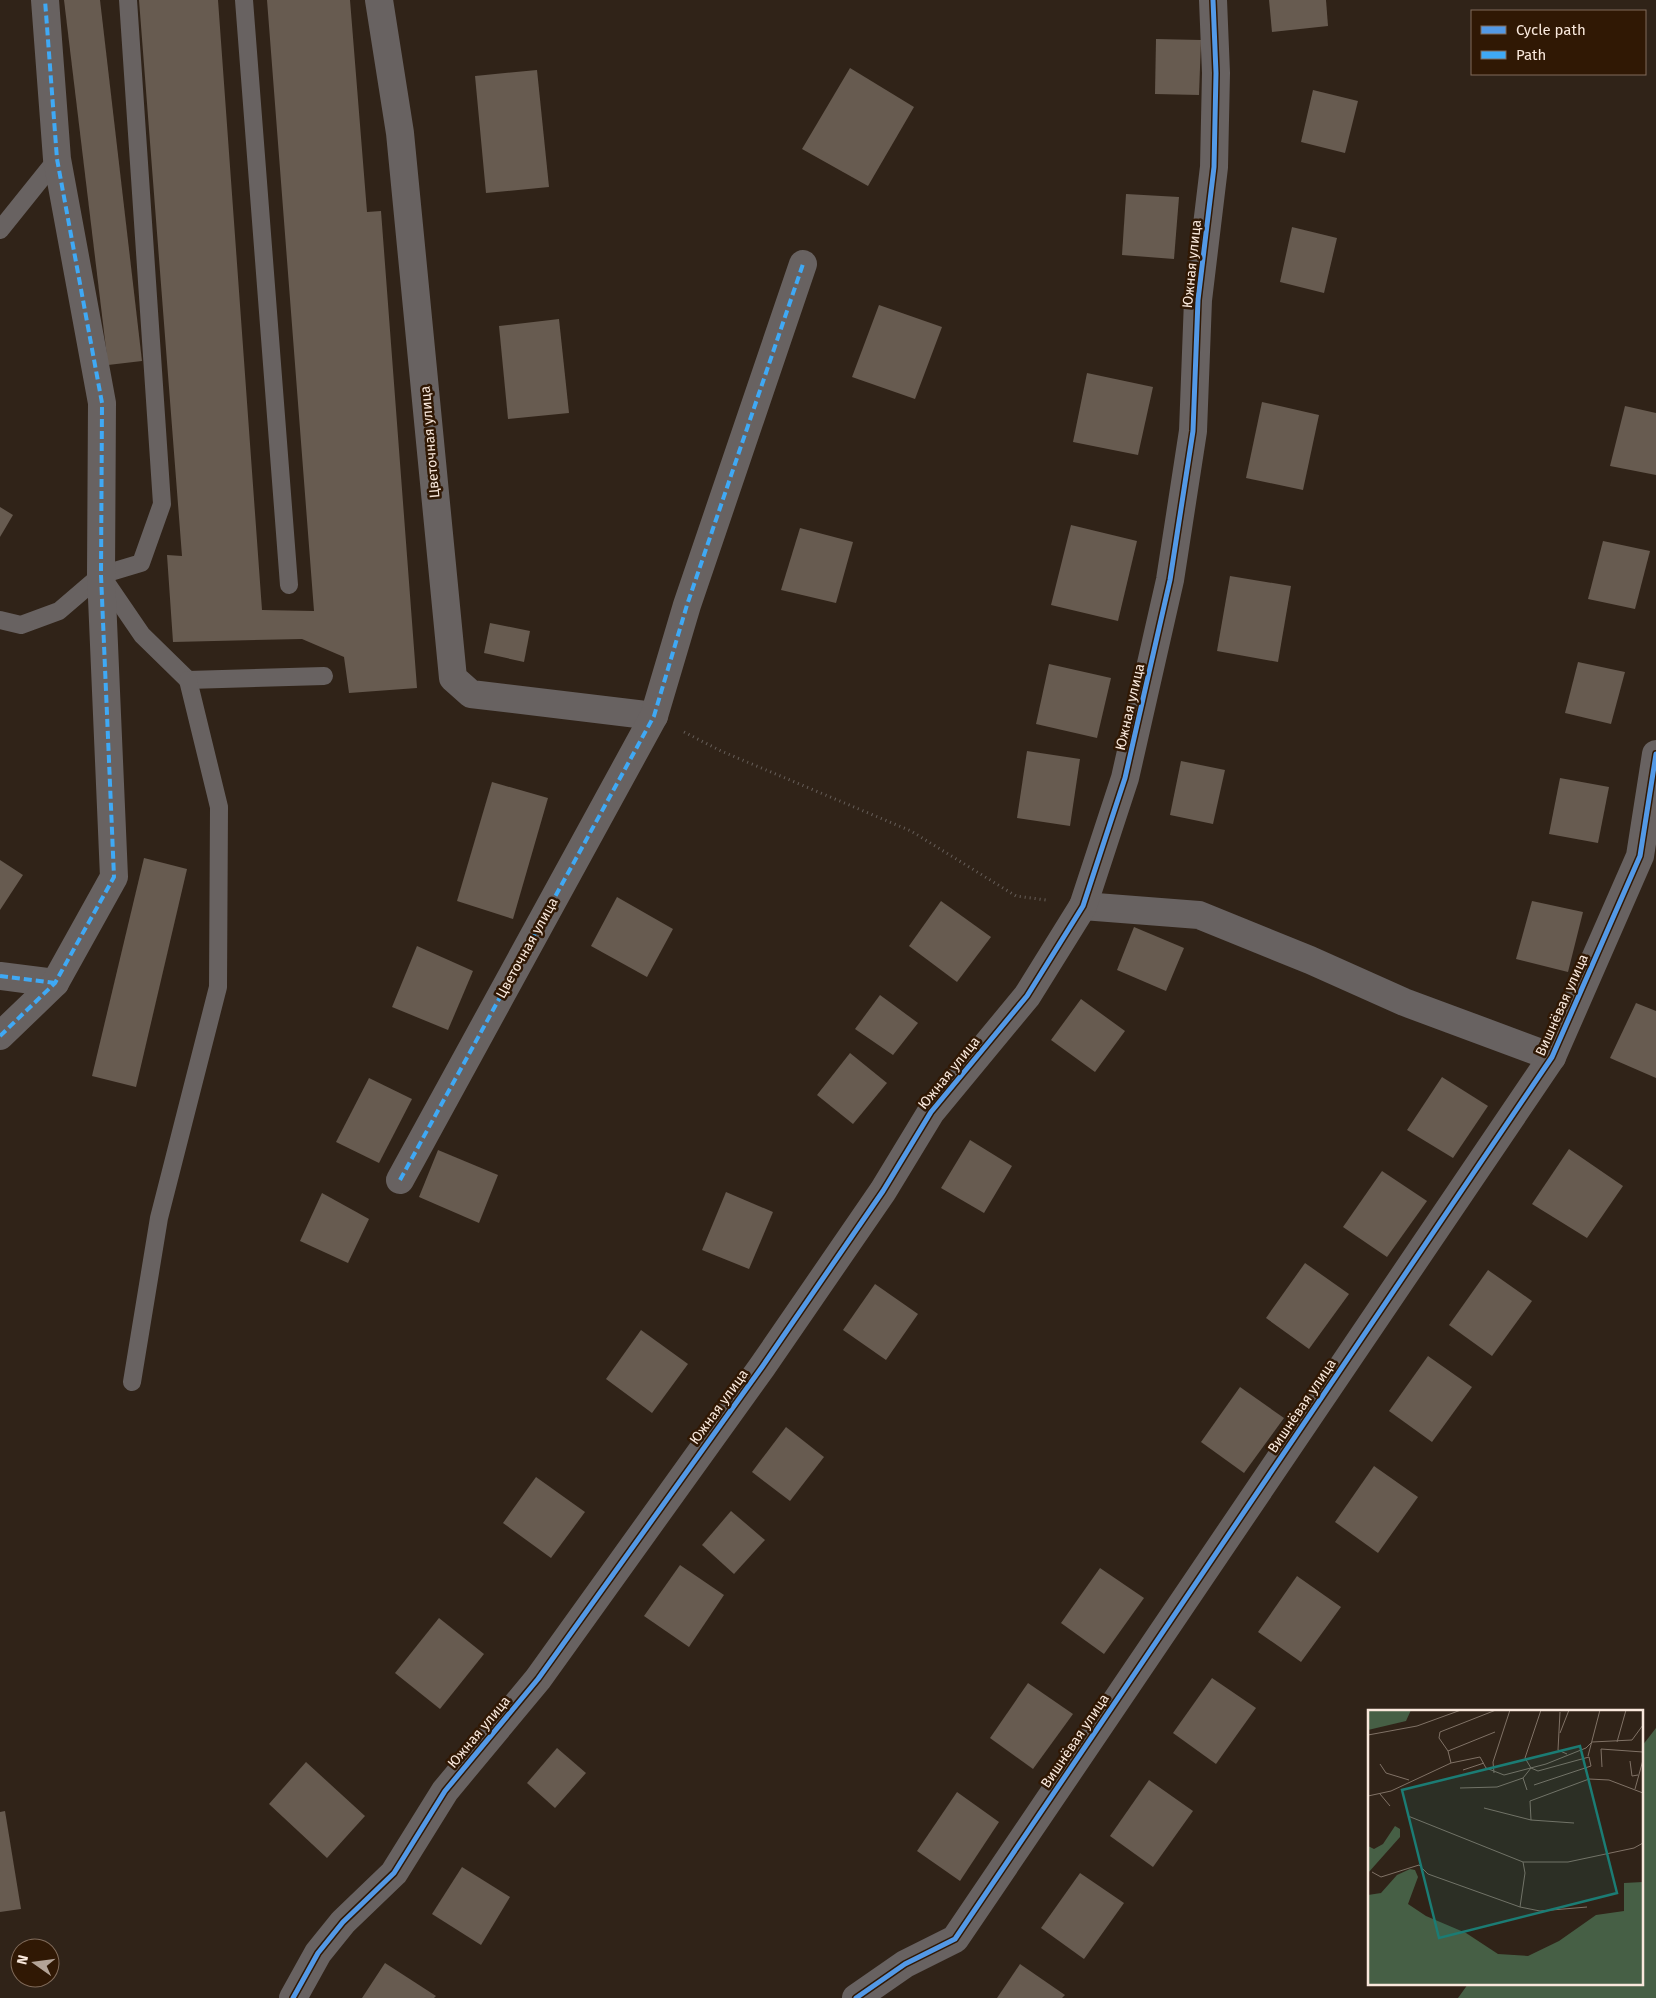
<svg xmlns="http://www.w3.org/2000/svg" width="1656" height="1998" font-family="'Fira Sans',sans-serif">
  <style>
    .forest { fill: #465f45 }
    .building { fill: #675b50 }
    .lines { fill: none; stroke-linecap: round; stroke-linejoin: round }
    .path { stroke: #675f5a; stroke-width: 3; stroke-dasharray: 1 4; stroke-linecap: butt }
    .service { stroke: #686261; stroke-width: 18 }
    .minor { stroke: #686261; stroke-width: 28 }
    .quiet { stroke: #3fa9f5; stroke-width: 4; stroke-dasharray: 8 4; stroke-linecap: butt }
    .cycleway-casing { stroke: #301804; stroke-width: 8 }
    .cycleway { stroke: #5399e6; stroke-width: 5 }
    .labels { text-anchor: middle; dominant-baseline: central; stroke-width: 5; stroke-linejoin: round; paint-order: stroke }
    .street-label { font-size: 14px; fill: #f9e8dc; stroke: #301804 }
    .inset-road { fill: none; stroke: #807266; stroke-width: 1 }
    .view { fill: #1b7c74; fill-opacity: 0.15; stroke: #1b7c74; stroke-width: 2.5 }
    .inset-edge { fill: none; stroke: #f9e8dc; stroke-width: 2.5 }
  </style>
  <rect width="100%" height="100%" fill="#302318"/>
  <polygon class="forest" points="1656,1728 1656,1998 1458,1998 1468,1984 1642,1984 1642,1746"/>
  <g class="building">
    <polygon points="64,0 100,0 142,361 108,365"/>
    <polygon points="139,0 218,0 262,610 314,611 267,0 350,0 367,212 381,211 417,688 349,693 344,657 302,639 173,642 167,555 182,556"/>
    <polygon points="1269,0 1326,0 1328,26 1272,32"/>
    <polygon points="1156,39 1201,40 1199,95 1155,94"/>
    <polygon points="850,68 914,107 868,186 802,149"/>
    <polygon points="537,70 549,187 486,193 475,76"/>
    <polygon points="1313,90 1358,101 1345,153 1301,142"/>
    <polygon points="1126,194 1179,197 1174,259 1122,255"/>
    <polygon points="1292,227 1337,238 1324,293 1280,282"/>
    <polygon points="879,305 942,327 915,399 852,377"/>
    <polygon points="559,319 569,413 508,419 499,326"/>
    <polygon points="1087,373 1153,387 1138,455 1073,442"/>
    <polygon points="1262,402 1319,415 1303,490 1246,478"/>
    <polygon points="1625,406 1656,413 1656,475 1610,466"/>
    <polygon points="0,507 13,515 0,537"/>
    <polygon points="1071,525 1137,541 1118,621 1051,605"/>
    <polygon points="800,528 853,542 836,603 781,590"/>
    <polygon points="1603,541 1650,551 1635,609 1588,599"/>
    <polygon points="1230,576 1291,586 1278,662 1217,651"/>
    <polygon points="490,623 530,631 524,662 484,653"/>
    <polygon points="1578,662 1625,672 1611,724 1565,713"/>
    <polygon points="1049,664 1111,678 1097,738 1036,724"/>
    <polygon points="1027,751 1080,759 1070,826 1017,818"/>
    <polygon points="1181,761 1225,770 1213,824 1170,815"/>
    <polygon points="1560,778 1609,787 1598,843 1549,834"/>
    <polygon points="492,782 548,798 513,919 457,901"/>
    <polygon points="144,858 187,869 136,1087 92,1076"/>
    <polygon points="0,860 23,875 0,910"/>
    <polygon points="617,897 673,929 647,977 591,946"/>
    <polygon points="941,901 991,937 957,982 909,946"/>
    <polygon points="1532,901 1583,912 1568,972 1516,959"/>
    <polygon points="1134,927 1184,948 1166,991 1117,970"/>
    <polygon points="417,946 473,971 448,1030 392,1007"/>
    <polygon points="880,995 918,1023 893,1055 855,1029"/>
    <polygon points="1081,999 1125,1031 1095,1072 1051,1040"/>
    <polygon points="1636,1003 1656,1011 1656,1078 1610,1058"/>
    <polygon points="850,1053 887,1083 853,1124 817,1095"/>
    <polygon points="1442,1077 1488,1106 1453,1158 1407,1130"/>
    <polygon points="369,1078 412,1099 379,1163 336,1142"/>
    <polygon points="970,1140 1012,1166 984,1213 941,1188"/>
    <polygon points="1569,1149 1623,1186 1587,1238 1532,1204"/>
    <polygon points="438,1150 498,1175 479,1223 419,1197"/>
    <polygon points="1382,1171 1427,1201 1387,1257 1343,1227"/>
    <polygon points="726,1192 773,1212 749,1269 702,1250"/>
    <polygon points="322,1193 369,1219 348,1263 300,1241"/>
    <polygon points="1305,1263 1349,1294 1309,1349 1266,1318"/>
    <polygon points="1488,1270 1532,1301 1492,1356 1449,1325"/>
    <polygon points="875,1284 918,1314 886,1360 843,1330"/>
    <polygon points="641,1330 688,1364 652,1413 606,1379"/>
    <polygon points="1428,1356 1472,1387 1432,1442 1389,1411"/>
    <polygon points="1240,1387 1284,1418 1244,1473 1201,1442"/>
    <polygon points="786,1427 824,1457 790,1501 752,1472"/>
    <polygon points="1374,1466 1418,1497 1378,1553 1335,1522"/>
    <polygon points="536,1477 585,1512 551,1558 503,1523"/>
    <polygon points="731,1511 765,1540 734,1574 702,1545"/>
    <polygon points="680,1565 724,1595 689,1647 644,1616"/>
    <polygon points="1100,1568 1144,1598 1104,1654 1061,1623"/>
    <polygon points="1297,1576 1341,1607 1301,1662 1258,1632"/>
    <polygon points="439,1618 484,1654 440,1709 395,1673"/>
    <polygon points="1212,1678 1256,1708 1216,1764 1173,1733"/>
    <polygon points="1028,1683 1073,1714 1033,1769 990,1738"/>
    <polygon points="557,1748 586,1773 555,1808 527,1783"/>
    <polygon points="306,1762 365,1816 327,1858 269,1804"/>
    <polygon points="1149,1780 1193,1811 1153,1867 1110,1836"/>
    <polygon points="957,1792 999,1822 960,1881 917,1851"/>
    <polygon points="5,1811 21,1909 0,1912 0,1812"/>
    <polygon points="462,1867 510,1897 481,1945 432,1914"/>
    <polygon points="1080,1873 1124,1903 1084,1959 1041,1928"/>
    <polygon points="385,1963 436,1996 434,1998 362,1998"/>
    <polygon points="1020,1964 1065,1995 1062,1998 997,1998"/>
  </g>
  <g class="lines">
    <polyline class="path" points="684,732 721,751 911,831 1016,896 1046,900"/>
    <g class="service">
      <polyline points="128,0 162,504 141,563 101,575 142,635 188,680 324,676"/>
      <polyline points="244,0 289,585"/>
      <polyline points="0,230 57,159"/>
      <polyline points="0,620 21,625 59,611 101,575"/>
      <polyline points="132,1382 159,1218 218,987 219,807 188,680"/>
    </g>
    <g class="minor">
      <polyline points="379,0 400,133 453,678 471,694 654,716"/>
      <polyline points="1083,906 1199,915 1310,960 1404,1002 1552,1057"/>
      <polyline points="0,976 55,983"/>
      <polyline points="0,1036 55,983 114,877 101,575 102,403 57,159 45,0"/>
      <polyline points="400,1180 654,716 687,605 803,264"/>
      <polyline points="293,1998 318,1953 343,1922 394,1873 445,1791 538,1679 762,1367 883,1191 931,1112 1027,996 1083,906 1125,778 1170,580 1193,431 1198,300 1214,167 1216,73 1213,0"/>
      <polyline points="856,1998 905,1964 955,1939 1552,1057 1640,856 1656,754"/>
    </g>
    <g class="quiet">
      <polyline points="0,976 55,983"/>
      <polyline points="0,1036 55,983 114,877 101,575 102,403 57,159 45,0"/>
      <polyline points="400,1180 654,716 687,605 803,264"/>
    </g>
    <defs>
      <g id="cycleway">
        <polyline points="293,1998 318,1953 343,1922 394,1873 445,1791 538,1679 762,1367 883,1191 931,1112 1027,996 1083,906 1125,778 1170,580 1193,431 1198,300 1214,167 1216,73 1213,0"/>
        <polyline points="856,1998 905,1964 955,1939 1552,1057 1640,856 1656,754"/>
      </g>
    </defs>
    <use href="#cycleway" class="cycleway-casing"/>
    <use href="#cycleway" class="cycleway"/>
  </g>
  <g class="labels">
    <g class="street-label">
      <text transform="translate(1192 264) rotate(-84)">Южная улица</text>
      <text transform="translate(430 442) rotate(-95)">Цветочная улица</text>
      <text transform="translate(1130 707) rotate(-77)">Южная улица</text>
      <text transform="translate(527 948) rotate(-61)">Цветочная улица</text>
      <text transform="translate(1562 1005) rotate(-66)">Вишнёвая улица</text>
      <text transform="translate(949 1073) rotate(-51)">Южная улица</text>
      <text transform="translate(1302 1406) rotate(-56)">Вишнёвая улица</text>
      <text transform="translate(719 1407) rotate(-54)">Южная улица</text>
      <text transform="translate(479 1732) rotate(-50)">Южная улица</text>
      <text transform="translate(1075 1741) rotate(-56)">Вишнёвая улица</text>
    </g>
  </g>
  <g transform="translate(1368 1710)">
    <rect width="275" height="275" fill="#302318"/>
    <path d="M0,0H43L38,11L0,20ZM27,116L32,119V127L0,163V136L6,139L15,134ZM42,159L47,160L50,167L40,194L58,206L98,223L130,244L160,246L191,231L228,205L256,201V173L275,172V275H0V185L13,183L29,165Z" fill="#465f45"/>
    <path class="inset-road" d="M192,2L190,40L199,44M192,23L201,0M0,25L49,16L93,0M249,32L258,0M80,41L127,22M220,46L232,0M262,51L264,66L270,65M83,53L80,41L71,28L72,22L128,0M12,54L18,63L41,70M234,57L233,39L275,42M163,58L157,48L173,0M95,60L116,53M126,63L125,52L142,0M92,78L129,77L155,68M267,79L275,50M159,80L155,68L163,58L170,61L221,47L223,56L166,75M12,84L22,96M0,86L23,81L83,53L112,47L118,58L136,65L178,54L218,38L224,32L264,30L275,15M116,98L163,110L206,113M40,106L155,152H200L266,138L275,133M163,110L162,91L221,69L241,70L275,83M4,162L13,167L51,155L60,164L152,197L172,201L219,197M152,197L157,163L155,152"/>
    <path class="view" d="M212,36L249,183L71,228L34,80Z"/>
    <rect width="275" height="275" class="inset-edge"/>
  </g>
  <rect x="1471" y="10" width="175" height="65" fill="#301804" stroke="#806b5a"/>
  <rect x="1481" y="26" width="25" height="8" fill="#5399e6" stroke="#806b5a"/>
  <text x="1516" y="35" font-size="15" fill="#f9e8dc">Cycle path</text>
  <rect x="1481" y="51" width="25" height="8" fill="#3fa9f5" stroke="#806b5a"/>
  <text x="1516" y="60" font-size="15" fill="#f9e8dc">Path</text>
  <g transform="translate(35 1963) rotate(284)"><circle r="24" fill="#301804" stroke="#806b5a"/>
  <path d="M0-4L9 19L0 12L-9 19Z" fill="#b3a397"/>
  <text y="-8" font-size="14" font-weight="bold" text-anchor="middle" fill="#f9e8dc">N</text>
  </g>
</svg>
